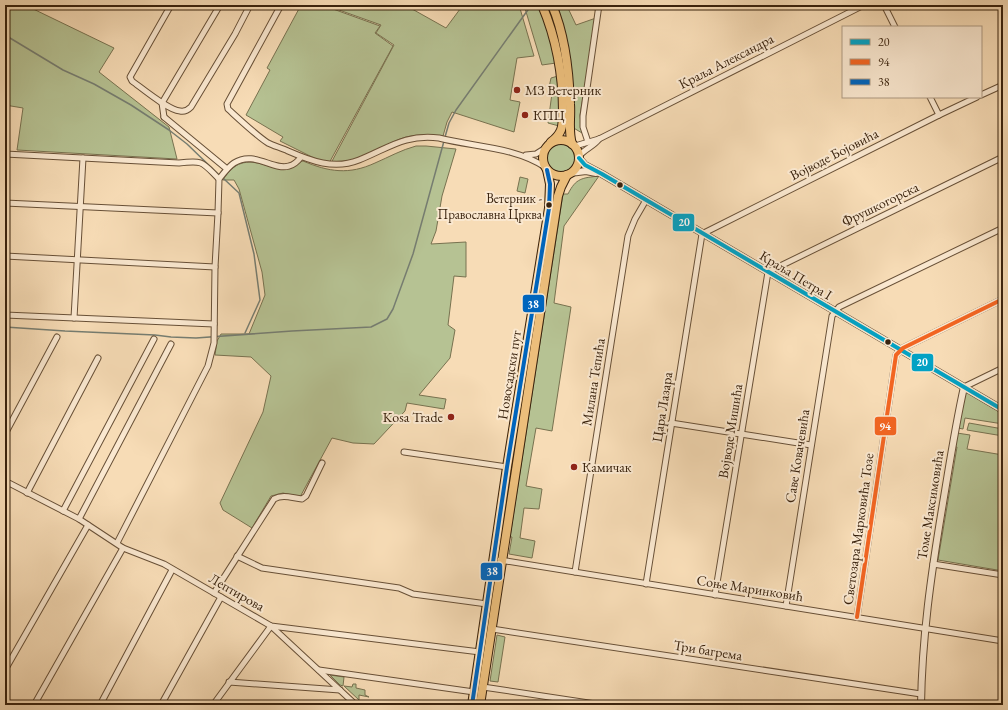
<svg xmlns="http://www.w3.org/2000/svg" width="1008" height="710" font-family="'EB Garamond',serif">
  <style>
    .green { fill: #b6c293; stroke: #787250 }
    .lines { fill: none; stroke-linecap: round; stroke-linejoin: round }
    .stream { stroke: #767d71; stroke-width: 1.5 }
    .minor-casing { stroke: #685037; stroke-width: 7 }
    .tertiary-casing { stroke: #685037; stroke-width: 8 }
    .primary-casing { stroke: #39220d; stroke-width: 10 }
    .minor { stroke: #fae8d0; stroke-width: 5 }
    .tertiary { stroke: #fae8d0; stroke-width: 6 }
    .primary { stroke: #ecbe7b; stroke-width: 8 }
    .bus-1-casing { stroke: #fae8d0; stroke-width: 7 }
    .bus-2-casing { stroke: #fae8d0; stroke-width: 7 }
    .bus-3-casing { stroke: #fae8d0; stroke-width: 7 }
    .bus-1 { stroke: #03a2c4; stroke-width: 4 }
    .bus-2 { stroke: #f26522; stroke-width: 4 }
    .bus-3 { stroke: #0065bd; stroke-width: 4 }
    .poi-dot { fill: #8f2418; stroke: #fae8d0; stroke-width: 1.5 }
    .bus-dot { fill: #39220d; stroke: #fae8d0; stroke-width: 1.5 }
    .labels { text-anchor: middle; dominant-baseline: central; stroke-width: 4; stroke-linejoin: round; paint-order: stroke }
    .bus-label { font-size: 13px; fill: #39220d; stroke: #fae8d0; text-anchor: end }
    .street-label { font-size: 14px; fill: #39220d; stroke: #fae8d0 }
    .poi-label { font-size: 14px; fill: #39220d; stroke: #fae8d0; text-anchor: start }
    .line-badge { stroke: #fae8d0; stroke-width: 1.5 }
    .badge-label { font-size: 11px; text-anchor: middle; font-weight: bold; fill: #fff }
  </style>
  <rect width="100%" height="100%" fill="#f7dcb6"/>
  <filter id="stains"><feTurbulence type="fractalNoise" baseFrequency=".005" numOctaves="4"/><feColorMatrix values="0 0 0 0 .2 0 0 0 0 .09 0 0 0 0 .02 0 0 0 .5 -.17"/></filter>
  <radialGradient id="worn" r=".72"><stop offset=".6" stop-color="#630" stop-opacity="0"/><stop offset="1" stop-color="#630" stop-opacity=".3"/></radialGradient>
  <g class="green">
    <polygon points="5,5 25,5 114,48 99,72 169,127 177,159 17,150 23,108 5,105"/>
    <polygon points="301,5 322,5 380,26 375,33 393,46 328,165 280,141 283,137 246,115 270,70 267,68"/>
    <path d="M325,5H405L446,28L463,5H519L534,56L517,58L510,100L520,102L514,132L452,112L447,122L443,136C430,135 418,134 406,137C385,143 368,158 346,162C341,163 336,163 331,163L394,45L376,33L381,25Z"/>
    <polygon points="524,5 540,5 543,13 556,63 542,65"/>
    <polygon points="567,6 576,25 596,18 580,115 582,133 572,127 559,12 560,9"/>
    <polygon points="558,76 559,126 548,123 552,93 548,92 551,78"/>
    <circle cx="561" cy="158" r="14"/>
    <path d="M416,146H426L456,149L442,196L436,231L431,244L466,242V277L454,276L448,325L455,330L450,358L419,395L446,399L444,409L407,403L405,411L374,444L353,443L332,438L300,497L283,493L271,496L252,528L223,510L220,503L263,412L271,376L251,357L215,355L217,341L221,334H249L265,295L262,272L239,189L234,180H223C234,162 246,159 265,165C272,167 279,170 287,169C294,169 297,162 303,161C329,172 349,175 375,163C389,157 401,150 416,146Z"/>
    <path d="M599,176L564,226L554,303L571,307L552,431L536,428L526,486L542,489L539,509L524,508L520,538L535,541L532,558L509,554L512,537H510L563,194H568C576,178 582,178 599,176Z"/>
    <polygon points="520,177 528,179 525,193 517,191"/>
    <polygon points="966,392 1003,414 1003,424 965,418 963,429 958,428"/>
    <polygon points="969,423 1003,429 1003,436 967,430"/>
    <polygon points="957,433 970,435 967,449 1003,455 1003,571 938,560 957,447 955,447"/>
    <polygon points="497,635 505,637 498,682 490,681"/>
    <polygon points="330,675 344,677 343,686 340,685"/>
    <polygon points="353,684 356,684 356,688 365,690 365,695 369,697 359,695 359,700 344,686 352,687"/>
  </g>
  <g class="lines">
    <g class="stream">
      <polyline points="5,35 63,70 94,84 131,105 169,130 187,144 218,174"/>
      <polyline points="445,137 449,123 456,110 530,7"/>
      <polyline points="224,179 239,193 254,254 260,300 245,333"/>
      <polyline points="5,327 65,331 155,335 171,337 196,338 292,331 371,327 387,319 393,309 413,254 444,141"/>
    </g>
    <defs>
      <g id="minor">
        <path d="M171,5L130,77L132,81C143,89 168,110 180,111C185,112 188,110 191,107L235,34L250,5"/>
        <path d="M281,5L227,104L228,109C239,119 257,136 268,143C274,146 282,148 288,151C311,161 334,170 359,160C389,148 404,134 439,138C474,147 515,147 545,167"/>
        <polyline points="884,5 895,27"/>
        <polyline points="981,95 1003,85"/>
        <polyline points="930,97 939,115"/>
        <polyline points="164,117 162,103 220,5"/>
        <polyline points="164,117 227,169"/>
        <polyline points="588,142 583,127 583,116 599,5"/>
        <polyline points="575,146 599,139 864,5"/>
        <path d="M5,154L179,163C204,160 202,162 219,179"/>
        <polyline points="526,155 536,154 547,147"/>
        <path d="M579,156C585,149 594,146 599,139"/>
        <polyline points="5,203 218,213"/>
        <polyline points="5,256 215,267"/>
        <polyline points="5,315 214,324"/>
        <polyline points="74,318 83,158"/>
        <polyline points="964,387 1003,368"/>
        <polyline points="671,423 811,445"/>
        <polyline points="5,434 57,337"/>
        <polyline points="404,452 507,467"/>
        <polyline points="5,481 79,519 123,548 164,564 271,626 480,652"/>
        <polyline points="27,493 98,358"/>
        <polyline points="63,511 154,339"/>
        <polyline points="79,519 171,344"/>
        <path d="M117,543L208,366L214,343L215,267L218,213L219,179C223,174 228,167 234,163C254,150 273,171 289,166C294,165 298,161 301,157"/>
        <polyline points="237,556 262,568 399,588 413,594 487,604"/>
        <polyline points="500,560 1003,641"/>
        <polyline points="933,564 1003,575"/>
        <polyline points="575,572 628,236 635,219 646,200"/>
        <polyline points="646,584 702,234 939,115 977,97"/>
        <path d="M214,593L274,499C283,494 292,498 302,499L306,496L322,463"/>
        <polyline points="715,595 768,272 1003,157"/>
        <polyline points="786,606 832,316 839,307 1003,228"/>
        <polyline points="857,617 896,355 903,348 1003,299"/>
        <polyline points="492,629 921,694"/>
        <polyline points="5,670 88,525"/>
        <polyline points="319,670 474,692"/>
        <polyline points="229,682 340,690"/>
        <polyline points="483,687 602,705"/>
        <polyline points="34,705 123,548"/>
        <polyline points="100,705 172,570"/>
        <polyline points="161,705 221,597"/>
        <polyline points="213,705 271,626 356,705"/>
      </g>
      <g id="tertiary">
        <polyline points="579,158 585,165 602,174 1003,410"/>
        <polyline points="570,173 586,171 596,173"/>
        <path d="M921,705C922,638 931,575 942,509C949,468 955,427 964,387"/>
      </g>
      <g id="primary">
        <path d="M542,5C556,38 563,76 563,112C563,118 563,125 561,130C559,135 555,139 551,142"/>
        <path d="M552,5C565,35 569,72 570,104C571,118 568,131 572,144"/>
        <circle cx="561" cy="158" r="18"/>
        <polyline points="472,705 507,467 549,208 550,184 547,170"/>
        <polyline points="480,705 558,196 561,187 567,175"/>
      </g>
    </defs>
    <use href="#minor" class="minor-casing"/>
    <use href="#tertiary" class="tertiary-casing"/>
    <use href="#primary" class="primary-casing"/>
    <use href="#minor" class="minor"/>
    <use href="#tertiary" class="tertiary"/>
    <use href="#primary" class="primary"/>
    <defs>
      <polyline id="bus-1" points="579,158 585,165 602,174 1003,410"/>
      <polyline id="bus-2" points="857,617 896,355 903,348 1003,299"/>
      <polyline id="bus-3" points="472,705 507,467 549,208 550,184 547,170"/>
    </defs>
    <use href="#bus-1" class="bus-1-casing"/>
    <use href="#bus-2" class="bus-2-casing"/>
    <use href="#bus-3" class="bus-3-casing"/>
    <use href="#bus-1" class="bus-1"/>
    <use href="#bus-2" class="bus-2"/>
    <use href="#bus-3" class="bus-3"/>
  </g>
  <g class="poi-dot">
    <circle cx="517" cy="90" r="4"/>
    <circle cx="525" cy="115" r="4"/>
    <circle cx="451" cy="417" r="4"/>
    <circle cx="574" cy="467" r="4"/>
  </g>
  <g class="bus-dot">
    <circle cx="620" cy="185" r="3.5"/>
    <circle cx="549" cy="205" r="3.5"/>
    <circle cx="888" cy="342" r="3.5"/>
  </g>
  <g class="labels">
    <g class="bus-label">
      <text x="542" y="198">Ветерник -<tspan x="542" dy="16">Православна Црква</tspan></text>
    </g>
    <g class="street-label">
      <text transform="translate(726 61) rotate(-27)">Краља Александра</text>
      <text transform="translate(834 154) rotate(-27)">Војводе Бојовића</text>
      <text transform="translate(880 204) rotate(-26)">Фрушкогорска</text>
      <text transform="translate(796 275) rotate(31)">Краља Петра I</text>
      <text transform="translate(509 375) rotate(-81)">Новосадски пут</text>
      <text transform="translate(593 382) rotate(-81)">Милана Тепића</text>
      <text transform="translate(662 407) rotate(-81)">Цара Лазара</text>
      <text transform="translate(730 431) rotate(-81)">Војводе Мишића</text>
      <text transform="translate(797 456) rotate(-81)">Саве Ковачевића</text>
      <text transform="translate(930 505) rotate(-81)">Томе Максимовића</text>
      <text transform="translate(858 529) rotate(-82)">Светозара Марковића Тозе</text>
      <text transform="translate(750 588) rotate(9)">Соње Маринковић</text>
      <text transform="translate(237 592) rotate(30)">Лептирова</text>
      <text transform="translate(708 650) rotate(9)">Три багрема</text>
    </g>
    <g class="poi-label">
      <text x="525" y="90">МЗ Ветерник</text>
      <text x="533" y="115">КПЦ</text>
      <text x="443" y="417" text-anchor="end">Kosa Trade</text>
      <text x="582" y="467">Камичак</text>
    </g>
  </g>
  <g class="line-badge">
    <rect x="672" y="213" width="23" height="19" rx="4" fill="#03a2c4"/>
    <rect x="522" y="294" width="23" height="19" rx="4" fill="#0065bd"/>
    <rect x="911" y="353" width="23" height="19" rx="4" fill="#03a2c4"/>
    <rect x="874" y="416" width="23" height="20" rx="4" fill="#f26522"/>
    <rect x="480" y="562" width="23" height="19" rx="4" fill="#0065bd"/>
  </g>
  <g class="badge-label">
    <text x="684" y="226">20</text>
    <text x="533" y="308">38</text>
    <text x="922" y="366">20</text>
    <text x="885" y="430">94</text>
    <text x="492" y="575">38</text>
  </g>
  <rect width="1008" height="710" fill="none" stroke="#f7dcb6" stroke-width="20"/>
  <rect x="6" y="6" width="996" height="698" fill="none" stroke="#39220d" stroke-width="2"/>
  <rect x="10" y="10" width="988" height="690" fill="none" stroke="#39220d"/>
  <rect x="842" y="26" width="140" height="72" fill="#fae8d0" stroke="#ad9982"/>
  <rect x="850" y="39" width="20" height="6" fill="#03a2c4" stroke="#ad9982"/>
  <text x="878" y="46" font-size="12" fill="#39220d">20</text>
  <rect x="850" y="59" width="20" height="6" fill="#f26522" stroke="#ad9982"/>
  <text x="878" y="66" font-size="12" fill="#39220d">94</text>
  <rect x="850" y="79" width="20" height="6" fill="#0065bd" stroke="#ad9982"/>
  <text x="878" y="86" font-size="12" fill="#39220d">38</text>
  <rect width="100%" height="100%" filter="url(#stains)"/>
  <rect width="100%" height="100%" fill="url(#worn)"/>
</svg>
